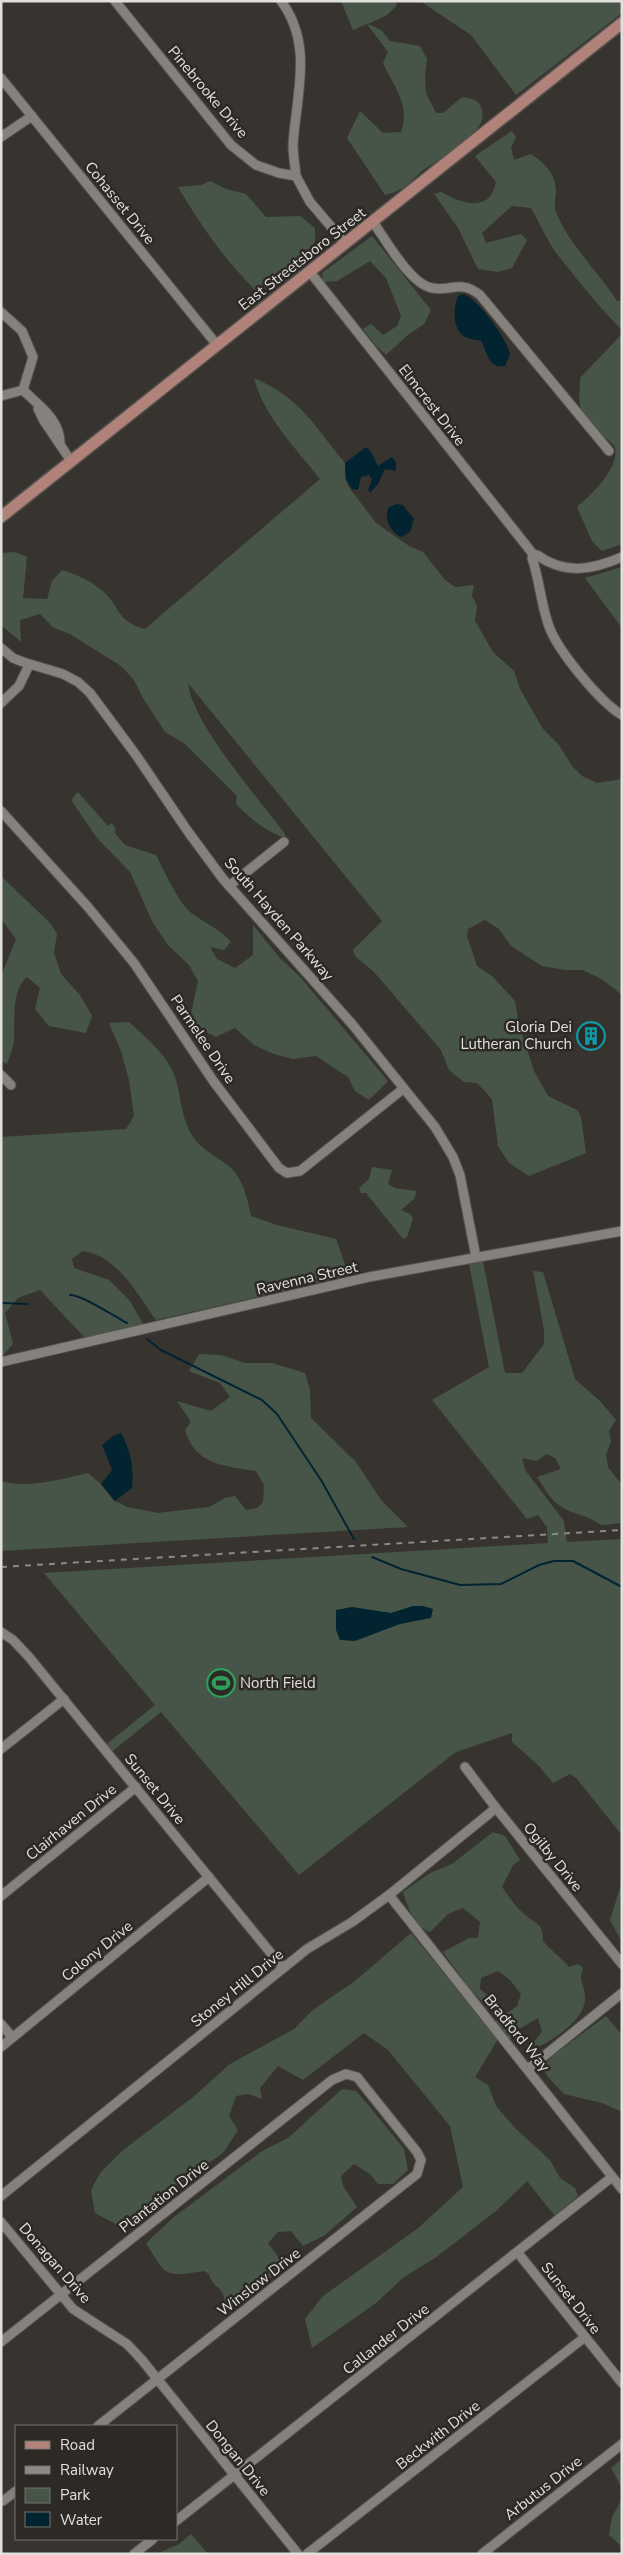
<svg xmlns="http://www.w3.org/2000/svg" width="623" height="2555" font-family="'Nunito Sans',sans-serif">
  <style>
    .green { fill: #475548 }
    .water { fill: #022330 }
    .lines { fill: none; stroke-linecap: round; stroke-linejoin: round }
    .stream { stroke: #022330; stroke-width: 2 }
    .minor-casing { stroke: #56534f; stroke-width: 11 }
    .major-casing { stroke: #56534f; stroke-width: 14 }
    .minor { stroke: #85827d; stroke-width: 9 }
    .major { stroke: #b1827a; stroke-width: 11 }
    .rail { stroke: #8c8986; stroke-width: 2; stroke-dasharray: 6 6; stroke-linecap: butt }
    .labels { text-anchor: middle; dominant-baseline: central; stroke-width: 5; stroke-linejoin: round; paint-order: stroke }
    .street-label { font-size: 15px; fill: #e2e0dd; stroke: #2d2a26 }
    .poi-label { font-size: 15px; fill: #e2e0dd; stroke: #2d2a26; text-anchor: end }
  </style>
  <rect width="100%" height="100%" fill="#373430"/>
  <g class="green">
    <path d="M341,1H395L397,5L387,15L368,24L381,30L390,41L420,46L427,59L425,76L426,93L436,113H443L462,97C472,99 479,99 482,110C489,133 440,159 423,170C416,176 410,183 403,188C398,191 391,193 385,195L347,138L360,111L383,133L401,132C411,106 394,87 383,63L388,52L367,24L353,30Z"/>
    <polygon points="420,1 622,1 622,13 516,95 471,35"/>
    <path d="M512,131L516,137L511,148L514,160L531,154C546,164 556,174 556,193C555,199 554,207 556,212C569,245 598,271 617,301H622V330C600,308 580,283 561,259C548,244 541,225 531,208L512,206L482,233L486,243L521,234L527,240L512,268L498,272L478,269L458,228L434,194L441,192C461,203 490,214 496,182L475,156Z"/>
    <path d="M210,181L226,189L246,194L266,217L300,216L315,228V242L301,259L280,282L257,292C225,260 201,226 178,187L201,185Z"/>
    <polygon points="372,236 431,310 424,324 409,334 386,355 376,346 363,329 371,324 383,335 397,326 401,316 386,278 370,261 337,281 323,282 322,273"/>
    <path d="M622,334V544L602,551L592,541L577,507C590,496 623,465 614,445C603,435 587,424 581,409C578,401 580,387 580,378Z"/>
    <path d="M254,378C300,397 315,427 345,463V478L348,486L376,523L409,546L423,552L445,580L455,587L474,585L472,596L477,606L475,621L493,652L514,671L520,689L543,729L559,745L572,766L582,776L597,783L622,779V995L603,980L583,970H565L542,966L511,946L499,929L485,920L468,929L467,936L477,966L493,977L515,1001L519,1025L534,1071L548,1096L577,1110L581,1117L586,1153L529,1176L509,1163L498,1146L492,1099L477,1083L464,1082L449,1070L441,1050L374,972L355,956L353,950L382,921L188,683C192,723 259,799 285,834V838C265,831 251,819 236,804L237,796L185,744L165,732L143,698L134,680L121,666L70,634L54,628L40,614L20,620L21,642L1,625V553L15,552L27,557L23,598L47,599L52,581L62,570C78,575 94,582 106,594C122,612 119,622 145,629L320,479C296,448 264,417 254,378Z"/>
    <polygon points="622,567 622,628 585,578"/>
    <path d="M78,792L108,826L112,823L116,830L114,832L125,845L156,855C162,868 180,904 190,912C204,923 219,928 231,942L224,950L210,947L217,959L235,968L253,955V925L280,958L301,978L388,1081L369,1100L355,1091L348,1077L316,1056L293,1059L274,1054L254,1045L235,1028L216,1037L189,1023L198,981L189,965L168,945L153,923L130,872L97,838L71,800Z"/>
    <path d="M1,876L51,924L57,934L54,953L61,974L80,995L92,1016L86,1033L49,1026L35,1009L40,988L27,977C11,990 15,1022 14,1041C13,1049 9,1057 7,1064L1,1061V976L16,939L1,919Z"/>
    <path d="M129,1022C146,1038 167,1054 175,1077C181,1095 181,1115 190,1132C199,1150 220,1157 233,1170C244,1182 248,1201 251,1216L277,1225L336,1239L349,1276L156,1320C136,1293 119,1257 83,1251L72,1259L74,1268L109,1280L130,1301L143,1324L86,1339L40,1290L18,1298L5,1313L13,1344L1,1358V1137L126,1129L134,1116L129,1080L121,1051L109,1023Z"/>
    <polygon points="372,1167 392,1170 388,1184 395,1188 417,1191 414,1199 401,1210 410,1214 413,1218 407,1237 403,1239 366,1193 361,1193 359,1188 369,1179"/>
    <path d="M482,1256L505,1373H522L544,1344V1330L533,1271L543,1272L575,1379L600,1401L616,1420L609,1431L611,1442L606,1454L608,1467L622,1485V1523L601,1525C587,1514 573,1515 560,1506C550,1499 544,1487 537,1477L561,1469L555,1458L547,1454L536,1461L522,1458L525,1470L564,1521L567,1542L622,1539V1835L576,1778L570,1774L553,1783L539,1766L512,1742V1733L456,1752L299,1875L161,1712L109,1754L103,1747L155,1705L44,1573L548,1543L547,1527L538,1515L527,1519L432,1400L489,1367L468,1259Z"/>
    <path d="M199,1354L221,1355L245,1363H272L305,1373L310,1390L311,1418L356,1462L381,1500L408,1527L1,1551V1481C27,1489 61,1479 88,1473L101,1484L113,1500L127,1507L158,1513L209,1507L225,1498L235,1496L246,1510L257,1508L263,1502L264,1485L256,1471C224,1466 195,1465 185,1430L191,1422L177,1401L211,1411L230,1397L220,1383L189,1371Z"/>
    <path d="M493,1832L505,1836L520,1860L513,1865L502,1887C508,1895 514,1905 522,1912C534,1925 543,1920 543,1941C551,1951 561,1957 569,1967L578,1964L583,1968C578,1982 585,1984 585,1998C586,2020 549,2043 531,2050L533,2043L542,2032L538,2018L519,2029L509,2041L495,2022L517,2006L521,1994L510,1980L498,1971L481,1978L480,1989L497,2002L499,2009L491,2011L470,1989L443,1952L469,1938H478L480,1922L463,1908L448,1914L430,1932C415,1927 407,1906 403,1892L430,1873L452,1864Z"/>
    <polygon points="622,1881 622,1942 610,1920"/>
    <polygon points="411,1933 498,2039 475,2077 488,2085 496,2106 515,2128 550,2160 560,2178 575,2188 578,2196 555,2216 527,2181 496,2211 435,2258 404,2277 376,2303 312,2348 305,2319 323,2296 417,2229 463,2187 450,2126 388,2050 364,2033 303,2080 278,2066 260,2088 262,2099 248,2094 236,2096 229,2116 238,2130 223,2153 118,2225 95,2213 91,2190 100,2173 122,2151 193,2097 230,2064 294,2029 314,2009 355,1981"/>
    <polygon points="606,2016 622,2035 622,2112 602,2103 564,2094 548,2077 542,2067 555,2054"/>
    <path d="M342,2089L356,2091L369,2106L404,2149L408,2170L393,2184H378L370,2174L354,2164L341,2176L343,2186L357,2207L325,2235L303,2246L291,2231L278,2232L268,2243L282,2262L268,2281L223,2314C229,2283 214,2293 209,2274L204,2271C164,2277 167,2277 146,2243L174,2217L262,2151L288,2138Z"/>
    <polygon points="622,2459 622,2488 611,2468"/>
    <polygon points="622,2499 622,2547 609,2535 612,2517"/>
    <polygon points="191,2534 208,2554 156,2554 179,2544"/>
  </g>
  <g class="water">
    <path d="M463,294C478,298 507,339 510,354L505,366C488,370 487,350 481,341C475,339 470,340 465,337C452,329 453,308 458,296Z"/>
    <polygon points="366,447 370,450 378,466 392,457 396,462 396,471 385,469 378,484 370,493 368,490 372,479 369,475 361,477 358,490 352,489 346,479 345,463"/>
    <path d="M397,504L403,505L414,519L410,532L401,537C390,531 383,519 389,507Z"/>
    <path d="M121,1433C131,1451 134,1468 132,1488L115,1501L101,1484L112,1470L102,1445L113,1436Z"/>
    <polygon points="413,1606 423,1606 433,1609 431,1618 400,1624 355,1641 340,1640 336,1630 336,1610 352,1607 391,1613"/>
  </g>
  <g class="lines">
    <g class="stream">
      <path d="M70,1295C81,1294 115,1317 127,1323"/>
      <polyline points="1,1303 28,1304"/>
      <polyline points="147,1339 161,1350 262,1400 277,1414 321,1480 354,1539"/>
      <polyline points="372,1557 401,1569 460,1585 501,1584 539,1565 554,1561 573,1561 622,1587"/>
    </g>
    <defs>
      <g id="minor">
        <path d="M115,1L231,145L256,165L279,173L296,176C295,165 293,155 293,145C296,95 314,45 281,1"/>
        <polyline points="1,78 217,345"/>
        <polyline points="1,137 32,116"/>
        <polyline points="296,176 310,202 345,243"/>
        <path d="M373,222C386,240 410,284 432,288C451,292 460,279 480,295L609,451"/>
        <polyline points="310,272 533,554"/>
        <polyline points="1,312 22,331 33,357 23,390 1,396"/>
        <path d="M23,390C38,405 60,419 60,443"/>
        <polyline points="38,409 44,421 71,461"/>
        <path d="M622,557C592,570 565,575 537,555L533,554L532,558C540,581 541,607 550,629C560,653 600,702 622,715"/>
        <polyline points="1,648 13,658 23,662 63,674 78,682 90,693 136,755 189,833 223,879 352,1024 435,1127 453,1157 460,1175 476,1257"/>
        <polyline points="1,703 19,686 29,665"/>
        <polyline points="1,811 88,907 134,963 214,1082 279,1168 287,1173 300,1171 403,1089"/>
        <polyline points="229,886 284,842"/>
        <polyline points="1,1075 11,1085"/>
        <polyline points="1,1362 369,1277 622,1231"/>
        <polyline points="1,1632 13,1640 29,1657 283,1968"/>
        <polyline points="1,1749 64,1699"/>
        <polyline points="465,1767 496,1808 622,1964"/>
        <polyline points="389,1895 622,2189"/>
        <polyline points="1,1896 136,1787"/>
        <polyline points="1,2024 12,2037"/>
        <polyline points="1,2047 209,1877"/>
        <polyline points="528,2069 622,1993"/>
        <polyline points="1,2196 307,1949 352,1922 389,1895 496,1808"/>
        <polyline points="1,2222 73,2309 127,2344 142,2360 298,2554"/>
        <polyline points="518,2253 622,2383"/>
        <polyline points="1,2342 332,2080 346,2074 357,2077 417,2152 421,2160 417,2174 98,2426"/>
        <polyline points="3,2501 16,2491"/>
        <polyline points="176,2521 612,2177"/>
        <polyline points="134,2554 153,2539"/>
        <polyline points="307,2554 585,2337"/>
        <polyline points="482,2554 622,2444"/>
      </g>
      <polyline id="major" points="1,517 622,23"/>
    </defs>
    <use href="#minor" class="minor-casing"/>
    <use href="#major" class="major-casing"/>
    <use href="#minor" class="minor"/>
    <use href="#major" class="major"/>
    <polyline class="rail" points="1,1567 622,1530"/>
  </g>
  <defs>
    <symbol id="building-ring" viewBox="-11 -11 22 22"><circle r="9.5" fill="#2d2a26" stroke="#0f9aa8" stroke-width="1.5"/><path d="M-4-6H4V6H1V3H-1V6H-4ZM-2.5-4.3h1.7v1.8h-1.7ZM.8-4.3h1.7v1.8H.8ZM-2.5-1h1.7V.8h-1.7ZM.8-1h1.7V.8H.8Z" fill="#0f9aa8"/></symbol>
    <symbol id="stadium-ring" viewBox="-11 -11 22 22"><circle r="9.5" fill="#2d2a26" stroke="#2e9e5b" stroke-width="1.5"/><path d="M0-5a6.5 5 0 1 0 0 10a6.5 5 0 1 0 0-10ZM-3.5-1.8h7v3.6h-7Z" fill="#2e9e5b"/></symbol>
  </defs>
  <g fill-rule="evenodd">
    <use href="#building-ring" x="575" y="1020" width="32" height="32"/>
    <use href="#stadium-ring" x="205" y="1667" width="32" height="32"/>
  </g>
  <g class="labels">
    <g class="street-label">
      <text transform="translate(208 92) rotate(50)">Pinebrooke Drive</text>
      <text transform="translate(120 203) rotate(51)">Cohasset Drive</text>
      <text transform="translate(302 259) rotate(-38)">East Streetsboro Street</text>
      <text transform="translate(432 405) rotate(52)">Elmcrest Drive</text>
      <text transform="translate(279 919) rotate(49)">South Hayden Parkway</text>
      <text transform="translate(203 1039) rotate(56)">Parmelee Drive</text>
      <text transform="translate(307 1278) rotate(-13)">Ravenna Street</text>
      <text transform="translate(155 1789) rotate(51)">Sunset Drive</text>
      <text transform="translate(71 1822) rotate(-39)">Clairhaven Drive</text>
      <text transform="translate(553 1857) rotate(51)">Ogilby Drive</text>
      <text transform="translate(97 1951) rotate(-39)">Colony Drive</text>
      <text transform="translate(237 1988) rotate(-39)">Stoney Hill Drive</text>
      <text transform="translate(517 2033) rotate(51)">Bradford Way</text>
      <text transform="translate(164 2196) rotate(-38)">Plantation Drive</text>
      <text transform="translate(55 2263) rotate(49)">Donagan Drive</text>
      <text transform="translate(259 2282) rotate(-38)">Winslow Drive</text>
      <text transform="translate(571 2298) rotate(52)">Sunset Drive</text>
      <text transform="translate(386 2339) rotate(-38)">Callander Drive</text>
      <text transform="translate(438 2435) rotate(-38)">Beckwith Drive</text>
      <text transform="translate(238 2458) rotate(51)">Dongan Drive</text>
      <text transform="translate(543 2488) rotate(-38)">Arbutus Drive</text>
    </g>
    <g class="poi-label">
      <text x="572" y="1027">Gloria Dei<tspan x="572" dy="17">Lutheran Church</tspan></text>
      <text x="240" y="1683" text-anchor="start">North Field</text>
    </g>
  </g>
  <rect width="623" height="2555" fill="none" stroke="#e2e0dd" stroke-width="5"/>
  <rect x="15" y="2425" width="162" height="115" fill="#2d2a26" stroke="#75736f"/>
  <rect x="25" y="2441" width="25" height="8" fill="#b1827a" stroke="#75736f"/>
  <text x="60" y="2450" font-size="15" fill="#e2e0dd">Road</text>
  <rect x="25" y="2466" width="25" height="8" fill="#8c8986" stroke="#75736f"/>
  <text x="60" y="2475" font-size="15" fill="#e2e0dd">Railway</text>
  <rect x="25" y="2488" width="25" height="15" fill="#475548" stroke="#75736f"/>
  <text x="60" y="2500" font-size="15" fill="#e2e0dd">Park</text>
  <rect x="25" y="2512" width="25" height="15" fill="#022330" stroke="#75736f"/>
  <text x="60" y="2525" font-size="15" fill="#e2e0dd">Water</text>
</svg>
